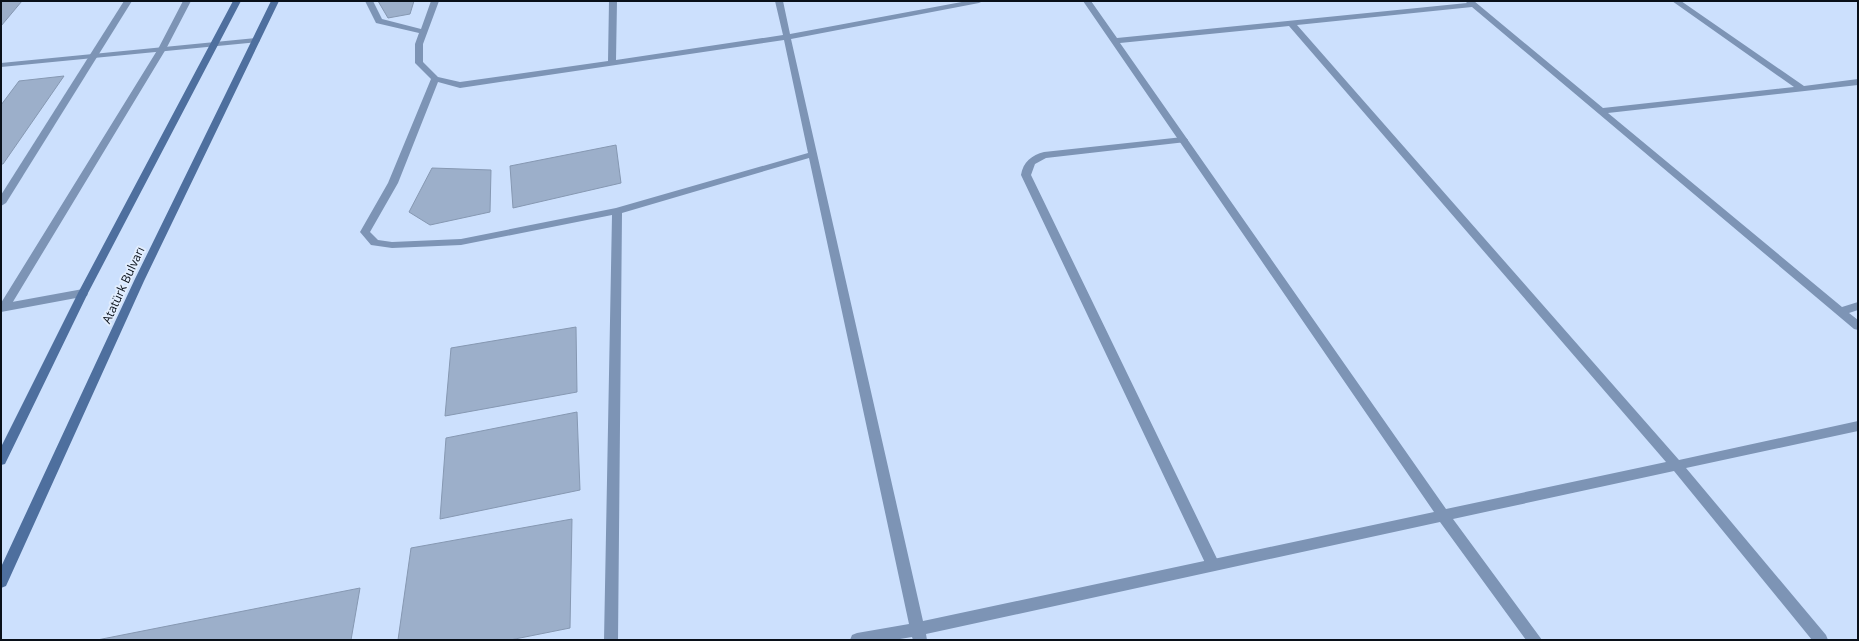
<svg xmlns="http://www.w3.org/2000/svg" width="1859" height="641" font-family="'Open Sans',sans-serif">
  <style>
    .building { fill: #9cafca; stroke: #8698b2 }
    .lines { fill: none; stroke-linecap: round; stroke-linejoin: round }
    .service { fill: #7d94b5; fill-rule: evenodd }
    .minor { fill: #7d94b5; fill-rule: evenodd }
    .secondary { fill: #4e6f9e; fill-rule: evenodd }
    .labels { text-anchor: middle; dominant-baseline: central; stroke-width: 4; stroke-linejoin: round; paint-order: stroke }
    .street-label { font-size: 12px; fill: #091019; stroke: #e1edfe }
  </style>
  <rect width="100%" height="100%" fill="#cce0fd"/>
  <g class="building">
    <polygon points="1,1 22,1 1,26"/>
    <polygon points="378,1 414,1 410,14 388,18"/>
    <polygon points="64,76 3,164 1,164 1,105 19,81"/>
    <polygon points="616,145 621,183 513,208 510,166"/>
    <polygon points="432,168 491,170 490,212 430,225 409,212"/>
    <polygon points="576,327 577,392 445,416 451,348"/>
    <polygon points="577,412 580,490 440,519 446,438"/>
    <polygon points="572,519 570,628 510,640 398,640 411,548"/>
    <polygon points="360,588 351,640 97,640"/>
  </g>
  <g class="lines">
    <g class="service">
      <polygon points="124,1 132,1 6,203 1,206 1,195"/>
      <polygon points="183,1 191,1 166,49 8,310 1,310 1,303 158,49"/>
      <path d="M1183,137L1186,138L1188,140L1186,142L1046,158L1035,164L1031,175L1220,565L1218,569L1213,571L1208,569L1021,175C1023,162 1032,155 1044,152Z"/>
    </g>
    <g class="minor">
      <path d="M365,1H373L382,19L421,29L431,1H439L423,44V62L438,77L460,82L608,61L609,1H617L616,60L783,35L775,1H783L790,34L967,1H983L979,3L791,39L923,621L1434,512L1083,1H1091L1117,38L1467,3L1465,1H1474L1603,108L1794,87L1672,1H1681L1804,86L1858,79V85L1608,113L1842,307L1858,302V310L1849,313L1858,320V330L1854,329L1472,7L1297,25L1679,460L1858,421V431L1686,468L1826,635L1828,640H1812L1674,471L1453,519L1542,640H1526L1440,522L926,634L927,640H913L912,637L894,640H850L852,635L857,633L909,624L809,158L622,213L618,640H604L612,215L461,245L392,248L371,245L360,232L388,183L431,79L415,63V44L419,33L376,23ZM1289,26L1666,462L1446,509L1120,43ZM784,40L808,153L616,208L461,239L392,242L378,240L370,232L398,183L438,82L460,88Z"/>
      <polygon points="256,38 260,40 259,42 1,67 1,63"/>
      <polygon points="83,289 87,290 88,293 87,296 1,312 1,304"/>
    </g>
    <g class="secondary">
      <polygon points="233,1 241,1 88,293 5,464 1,465 1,447 78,293"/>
      <polygon points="271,1 279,1 144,281 6,586 1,588 1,567 134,281"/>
    </g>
  </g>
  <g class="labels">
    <g class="street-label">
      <text transform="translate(123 285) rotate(-65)">Atatürk Bulvarı</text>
    </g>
  </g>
  <rect width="1859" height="641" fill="none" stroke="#091019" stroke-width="4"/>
</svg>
